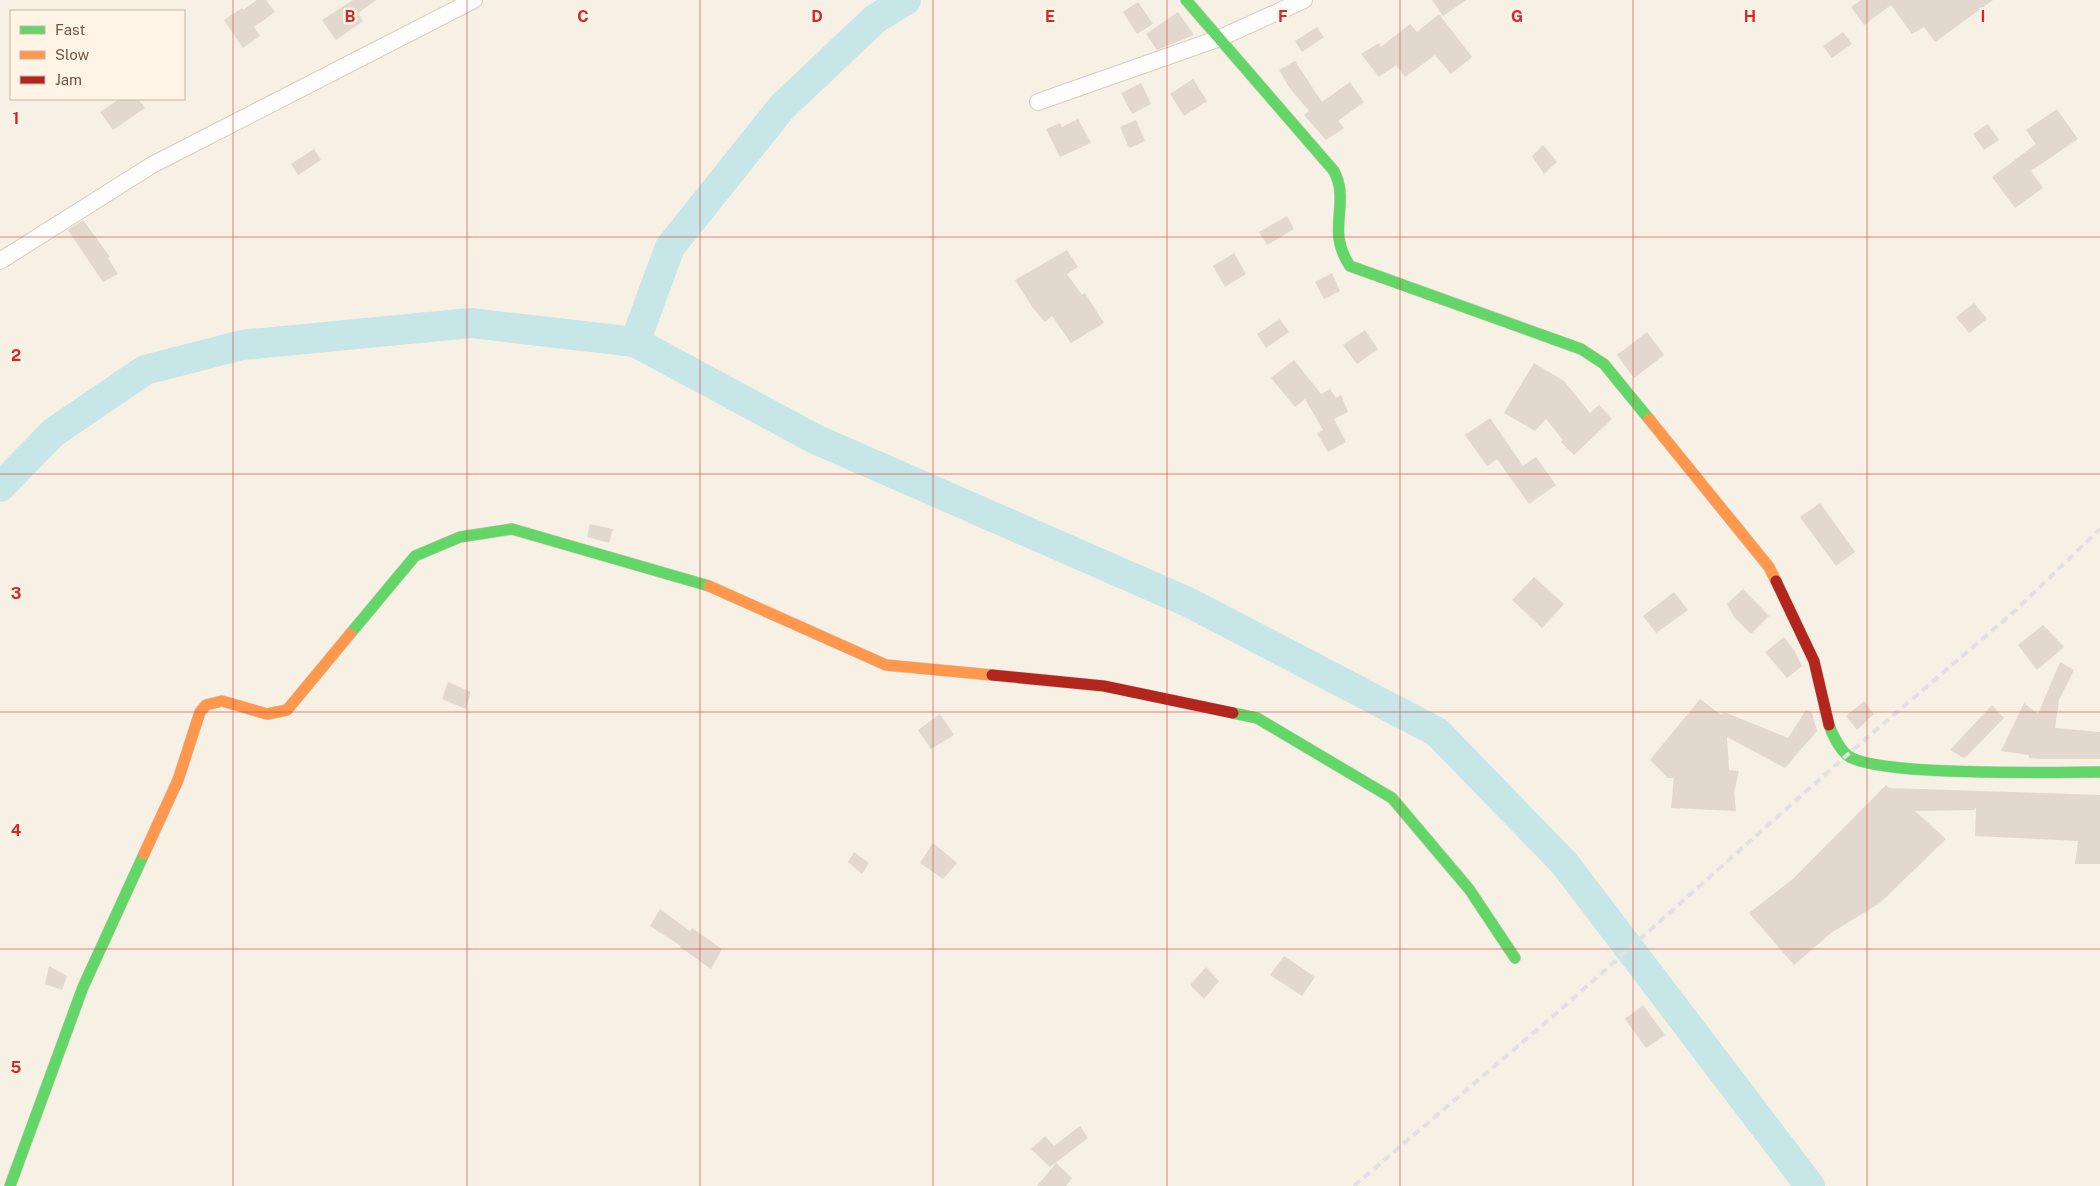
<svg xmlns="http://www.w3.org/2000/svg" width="2100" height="1186" font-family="'Public Sans',sans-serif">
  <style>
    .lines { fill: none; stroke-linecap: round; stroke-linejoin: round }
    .river { stroke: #c6e6e7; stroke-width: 30 }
    .building { fill: #e3d8cd }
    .street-casing { stroke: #d7cdc3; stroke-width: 18 }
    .fast-casing { stroke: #d7cbc1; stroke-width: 12 }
    .slow-casing { stroke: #d7cbc1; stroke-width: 12 }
    .jam-casing { stroke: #d7cbc1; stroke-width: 12 }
    .street { stroke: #fefdfb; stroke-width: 16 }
    .fast { stroke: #63d668; stroke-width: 11 }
    .slow { stroke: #ff974d; stroke-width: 11 }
    .jam { stroke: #b3261e; stroke-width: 11 }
    .rail { stroke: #e3e0e3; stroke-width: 4; stroke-dasharray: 8 5; stroke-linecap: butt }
    .grid { fill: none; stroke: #d62828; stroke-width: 1; stroke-opacity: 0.55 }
    .grid-label { font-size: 16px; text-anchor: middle; font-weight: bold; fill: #d62828; stroke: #fff4e5; stroke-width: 5; stroke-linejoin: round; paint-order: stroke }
  </style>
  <rect width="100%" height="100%" fill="#f6f0e5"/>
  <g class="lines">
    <g class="river">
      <polyline points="635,342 670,247 782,107 875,19 906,0"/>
      <polyline points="0,487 54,432 145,370 242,345 471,323 635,342 815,439 1190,603 1437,732 1565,864 1810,1186"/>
    </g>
  </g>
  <g class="building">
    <polygon points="257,0 266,0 275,12 254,27 260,36 243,48 224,20 242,8 243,10"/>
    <polygon points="353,0 376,0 358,13 363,21 336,40 322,20"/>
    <polygon points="1432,0 1466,0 1443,16"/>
    <polygon points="1861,0 1993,0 1935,42 1924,27 1912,34 1891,5 1864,25 1851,7"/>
    <polygon points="1138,2 1153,24 1137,34 1123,12"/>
    <polygon points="1178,12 1194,35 1157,50 1146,34"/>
    <polygon points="1439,14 1472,57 1451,74 1435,55 1405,77 1396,65 1379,77 1361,54 1379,43 1381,47 1410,24 1417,32"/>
    <polygon points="1317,27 1324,37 1302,52 1295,41"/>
    <polygon points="1843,32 1852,44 1832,58 1823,46"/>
    <polygon points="1295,61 1322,102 1350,82 1364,102 1338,121 1344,128 1326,140 1304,115 1309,111 1289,87 1279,70"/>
    <polygon points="1193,79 1207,101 1184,116 1170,94"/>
    <polygon points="1141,83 1151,104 1132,114 1121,93"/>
    <polygon points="119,99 138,99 145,108 113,130 100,112"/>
    <polygon points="2057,109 2078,139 2031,171 2043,188 2015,208 1992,177 2036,144 2026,130"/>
    <polygon points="1078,119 1091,143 1060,157 1046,129 1060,123 1062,127"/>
    <polygon points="1136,120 1145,141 1129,148 1120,127"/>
    <polygon points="1988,124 1999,140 1984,150 1973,134"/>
    <polygon points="1543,145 1557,162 1544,174 1532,156"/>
    <polygon points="314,149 321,160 298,175 291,164"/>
    <polygon points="1287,216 1294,229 1267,245 1259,232"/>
    <polygon points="83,220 110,257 108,258 118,274 103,282 68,230"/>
    <polygon points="1067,250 1078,267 1067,274 1082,295 1085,293 1104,323 1071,343 1052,316 1045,322 1033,308 1015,280"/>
    <polygon points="1234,253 1246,274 1225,287 1213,266"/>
    <polygon points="1332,273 1340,291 1324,299 1315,282"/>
    <polygon points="1974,303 1987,319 1969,333 1956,317"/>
    <polygon points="1280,319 1289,332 1266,348 1257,334"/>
    <polygon points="1365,330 1378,349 1357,364 1343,345"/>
    <polygon points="1647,332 1664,355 1634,378 1617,355"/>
    <polygon points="1294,360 1321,394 1330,389 1336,398 1341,395 1348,412 1334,419 1346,442 1328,452 1317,433 1323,430 1305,399 1295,407 1271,378"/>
    <polygon points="1534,363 1564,381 1590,413 1599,405 1612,419 1574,455 1561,442 1563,440 1546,419 1535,431 1504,413"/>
    <polygon points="1490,418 1523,466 1536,457 1556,485 1529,504 1497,459 1487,466 1465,435"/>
    <polygon points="1820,503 1855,552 1836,566 1800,517"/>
    <polygon points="590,524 613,529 609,543 587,537"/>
    <polygon points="1534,577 1564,604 1542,628 1512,600"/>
    <polygon points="1743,589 1769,616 1751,634 1734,617 1727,604"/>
    <polygon points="1674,592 1688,610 1656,633 1643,616"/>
    <polygon points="2043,625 2064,647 2037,670 2018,645"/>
    <polygon points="1784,637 1794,650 1802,666 1787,678 1765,652"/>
    <polygon points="2060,662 2074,670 2059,700 2055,728 2100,732 2100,759 2044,759 2029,758 2029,755 2001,751 2024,703 2038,714"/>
    <polygon points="448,682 471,692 466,709 442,699"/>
    <polygon points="1700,699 1721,715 1724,712 1788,738 1806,710 1812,713 1817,731 1785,768 1727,737 1729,770 1739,771 1734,792 1736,811 1671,808 1674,778 1668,778 1650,760"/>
    <polygon points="1864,701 1874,714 1857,730 1846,716"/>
    <polygon points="1992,705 2004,718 1965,758 1962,757 1950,750"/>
    <polygon points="940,714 954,735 931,749 918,730"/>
    <polygon points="1886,785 1889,788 2100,795 2100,864 2075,864 2078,841 1975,836 1976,808 1974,810 1915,811 1946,839 1880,903 1831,933 1794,965 1749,913 1794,878"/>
    <polygon points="933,843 957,863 943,879 920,863"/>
    <polygon points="854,852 869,863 862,874 848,862"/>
    <polygon points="660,909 690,931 692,928 722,949 711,969 680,947 681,946 650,926"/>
    <polygon points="1284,956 1315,977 1302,996 1270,975"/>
    <polygon points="49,966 67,976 62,990 45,984"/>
    <polygon points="1206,967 1219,981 1204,999 1190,985"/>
    <polygon points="1643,1005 1665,1035 1646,1048 1625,1019"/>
    <polygon points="1080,1126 1088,1138 1050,1167 1031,1149 1045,1136 1054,1146"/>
    <polygon points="1056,1163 1072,1178 1066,1186 1037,1186"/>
  </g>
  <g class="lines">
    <defs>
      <g id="street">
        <polyline points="1038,102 1220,38 1304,0"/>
        <polyline points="0,261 152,165 474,0"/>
      </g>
      <g id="fast">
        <path d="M1186,0L1334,171C1351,204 1325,230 1350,266L1581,349L1604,364L1649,419"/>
        <polyline points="350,634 415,556 460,537 512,529 709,586"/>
        <polyline points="1233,713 1257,718 1392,798 1469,889 1515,958"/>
        <path d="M1829,725C1832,734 1839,748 1847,755C1873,777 2058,772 2100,772"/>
        <polyline points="10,1186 83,987 144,854"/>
      </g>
      <g id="slow">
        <polyline points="1649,419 1769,567 1776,581"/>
        <polyline points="709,586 886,665 992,675"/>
        <polyline points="144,854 178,780 200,712 206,705 222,701 267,714 287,710 350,634"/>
      </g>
      <g id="jam">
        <polyline points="1776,581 1814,661 1829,725"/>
        <polyline points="992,675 1104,686 1233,713"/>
      </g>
    </defs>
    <use href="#street" class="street-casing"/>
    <use href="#fast" class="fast-casing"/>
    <use href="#slow" class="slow-casing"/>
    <use href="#jam" class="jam-casing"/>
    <use href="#street" class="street"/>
    <use href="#fast" class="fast"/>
    <use href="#slow" class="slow"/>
    <use href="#jam" class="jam"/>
    <polyline class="rail" points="1354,1186 1559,1011 1847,755 2016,610 2100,529"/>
  </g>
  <path class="grid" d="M233,0V1186M467,0V1186M700,0V1186M933,0V1186M1167,0V1186M1400,0V1186M1633,0V1186M1867,0V1186M0,237H2100M0,474H2100M0,712H2100M0,949H2100"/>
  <g class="grid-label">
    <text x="350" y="22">B</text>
    <text x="583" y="22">C</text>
    <text x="817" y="22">D</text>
    <text x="1050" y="22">E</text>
    <text x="1283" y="22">F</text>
    <text x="1517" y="22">G</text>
    <text x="1750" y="22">H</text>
    <text x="1983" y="22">I</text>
    <text x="16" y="124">1</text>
    <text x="16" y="361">2</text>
    <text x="16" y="599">3</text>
    <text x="16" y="836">4</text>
    <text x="16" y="1073">5</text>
  </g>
  <rect x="10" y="10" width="175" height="90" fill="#fff4e5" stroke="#c8b4a5"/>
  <rect x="20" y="26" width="25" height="8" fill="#63d668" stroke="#c8b4a5"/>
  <text x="55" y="35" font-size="15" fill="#755544">Fast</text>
  <rect x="20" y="51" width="25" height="8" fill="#ff974d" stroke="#c8b4a5"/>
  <text x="55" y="60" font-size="15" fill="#755544">Slow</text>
  <rect x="20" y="76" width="25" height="8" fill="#b3261e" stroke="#c8b4a5"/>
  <text x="55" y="85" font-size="15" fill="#755544">Jam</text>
</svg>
